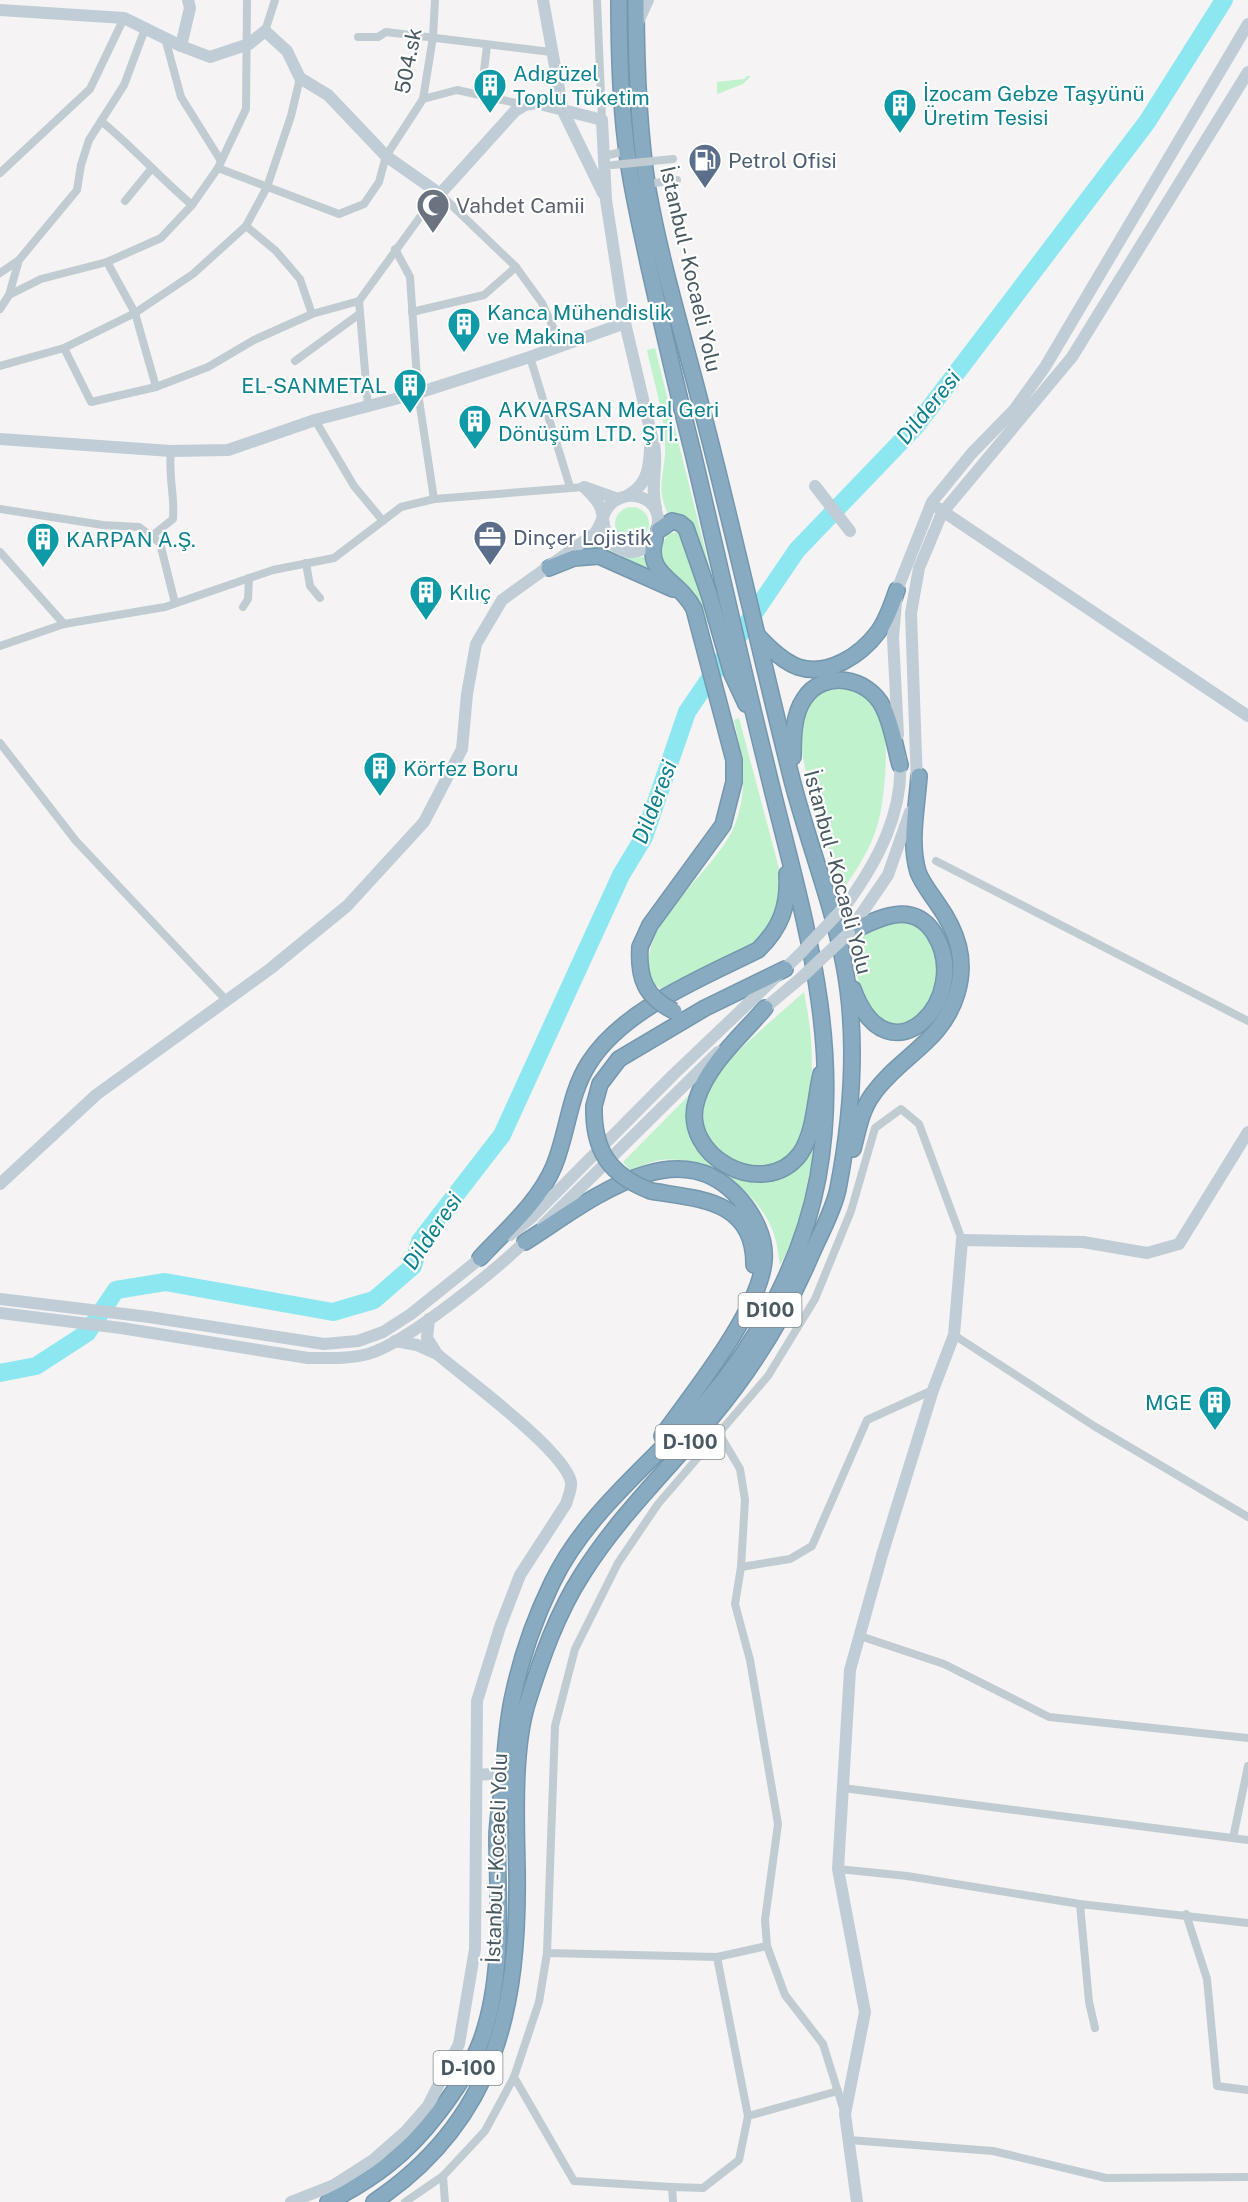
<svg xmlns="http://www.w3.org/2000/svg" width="1248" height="2202" font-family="'Public Sans',sans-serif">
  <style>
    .green { fill: #c1f2ce }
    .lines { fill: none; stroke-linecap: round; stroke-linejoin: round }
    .river { stroke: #8de7f0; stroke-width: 18 }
    .highway-casing { stroke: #7497ae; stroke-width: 18 }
    .street { stroke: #c0ccd2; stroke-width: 8 }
    .secondary { stroke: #c0cdd6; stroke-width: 12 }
    .highway { stroke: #89abc2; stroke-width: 15 }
    .highway-bridge-casing { stroke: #7497ae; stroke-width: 18; stroke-linecap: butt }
    .street-bridge { stroke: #c0ccd2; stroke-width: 8 }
    .secondary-bridge { stroke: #c0cdd6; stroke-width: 12 }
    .highway-bridge { stroke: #89abc2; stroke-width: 15 }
    .labels { text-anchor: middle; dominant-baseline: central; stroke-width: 4.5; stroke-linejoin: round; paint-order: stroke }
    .shield { fill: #fff; stroke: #808b90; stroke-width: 1.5 }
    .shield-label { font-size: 20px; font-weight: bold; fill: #495961 }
    .street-label { font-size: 21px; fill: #495961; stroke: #fff }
    .culture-label { font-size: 21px; fill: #0d838f; stroke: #fff; text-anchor: start }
    .service-label { font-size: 21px; fill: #4e5e75; stroke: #fff; text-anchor: start }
    .worship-label { font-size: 21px; fill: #5b616d; stroke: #fff; text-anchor: start }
    .water-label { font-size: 22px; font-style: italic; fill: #0a818d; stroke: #fff }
  </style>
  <rect width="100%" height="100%" fill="#f5f3f3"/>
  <g class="green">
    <polygon points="747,76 751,76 743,84 717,94 717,82 744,79"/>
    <path d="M655,348L716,593L691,523L668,514C654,486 667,471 665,442C664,411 653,380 647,350Z"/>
    <circle cx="632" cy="524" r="17"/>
    <polygon points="677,532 684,537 711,623 707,623 695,594 684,582 667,572 658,550 668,534"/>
    <polygon points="599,542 622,558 645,557 653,575 589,551 588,548"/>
    <path d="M837,685C853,688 866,693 877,705C892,723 885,800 878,823C871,848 857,870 842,891C834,867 827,841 819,816C807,776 777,700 837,685Z"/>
    <path d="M739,718L780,872C792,942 715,965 664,992L651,980C634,922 716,874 735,824C749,788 742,756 734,720Z"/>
    <path d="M912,920L936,945L939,980L923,1016L905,1026L882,1022L864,1000L851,954C865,926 883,921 912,920Z"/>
    <path d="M804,992C813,1037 816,1078 804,1123C802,1131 800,1142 795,1149C790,1157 782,1161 773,1164C759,1170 747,1168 734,1162C702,1147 697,1117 710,1085C720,1063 783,1011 804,992Z"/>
    <path d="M694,1090L691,1120L733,1175L749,1181L780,1180L791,1174L815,1146C806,1185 801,1230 780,1265C778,1254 777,1240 772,1229C756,1189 705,1155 662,1160C651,1161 641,1166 631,1171L623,1162Z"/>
  </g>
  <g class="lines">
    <polyline class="river" points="0,1373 36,1366 87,1333 116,1290 165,1282 333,1312 374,1300 413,1266 420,1241 502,1135 621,875 644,837 687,712 797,550 916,426 1147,122 1224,0"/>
    <defs>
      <g id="highway">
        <polyline points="659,530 672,521 680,523 686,528 709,594 732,674 746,704"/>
        <polyline points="549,568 574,558 599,556 673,589"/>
        <path d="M758,636C769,648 783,661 798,667C828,677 861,655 878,632C887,620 892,604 897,590"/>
        <path d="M793,757C793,738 793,715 804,699C823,669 868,677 883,707C892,724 895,747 900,765"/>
        <path d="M849,933C876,919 912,899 934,933C975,997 889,1087 853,989"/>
        <path d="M640,947L650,925L723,825L734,782V760L694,609C679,579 644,575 655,539"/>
        <path d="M765,1008C741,1036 708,1064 697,1099C678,1156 764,1202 800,1154C815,1132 815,1100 821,1074"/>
        <polyline points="594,1106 600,1084 619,1059 705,1008 785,969"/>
        <path d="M853,1149C858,1130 861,1110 873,1094C901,1055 942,1043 957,993C967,959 957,931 937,903C931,894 922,883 918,872C909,842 917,807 919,776"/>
        <path d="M651,1191C699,1199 755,1200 754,1265"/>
        <path d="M525,1242C583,1206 676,1126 739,1198C753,1214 766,1237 764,1260C760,1311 692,1394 662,1436"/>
        <path d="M480,1258C506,1230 539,1202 554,1166C568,1132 569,1094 589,1063C623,1009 704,977 758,950C781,928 789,905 787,874"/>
        <path d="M328,2202C374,2179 407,2154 438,2113C455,2091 471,2068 481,2041C504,1978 498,1905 497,1839C497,1823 500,1807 502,1791C505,1760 506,1727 513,1696C521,1658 535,1618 552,1583C587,1510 656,1460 707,1401C761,1337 803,1259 818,1177C844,1033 799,903 766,764C740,659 717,554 692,449C676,386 662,324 648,262C640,223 630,183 626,144C620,96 619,48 619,0"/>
        <path d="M374,2202C496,2120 519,2008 517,1870C516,1821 513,1750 527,1704C541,1659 557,1613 583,1573C619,1516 669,1468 712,1417C753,1368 786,1314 811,1255C820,1234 833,1212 838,1189C852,1116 858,1037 844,964C832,902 808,842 792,780C762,661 736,541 705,421C686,345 662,268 648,190C638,128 636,63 636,0"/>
      </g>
    </defs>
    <use href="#highway" class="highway-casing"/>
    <g class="street">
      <polyline points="597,0 602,120"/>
      <polyline points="265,31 275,0"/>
      <polyline points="358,37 378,37 386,32 551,52"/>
      <polyline points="165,38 181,97 221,161"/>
      <polyline points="481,95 487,46"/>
      <polyline points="423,99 457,90 525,105"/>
      <path d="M101,121C133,147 160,178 192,205"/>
      <polyline points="604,156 626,151"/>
      <polyline points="218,168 339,214 364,204 379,182 386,156 423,99 433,37 435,0"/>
      <polyline points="0,173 90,89 124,18"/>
      <polyline points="648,184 677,180"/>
      <polyline points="125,201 152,168"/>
      <polyline points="246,226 276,251 300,279 312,314"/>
      <polyline points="395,249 410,277 418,393 434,499"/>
      <polyline points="107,262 135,313 156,387"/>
      <polyline points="0,273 19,260"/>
      <polyline points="9,295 41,279 107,262 161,238 192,205 218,168 246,109 247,0"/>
      <polyline points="359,301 368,406"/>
      <polyline points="0,309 9,295 19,260 77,190 81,165 89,140 124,85 145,29"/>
      <polyline points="412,312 484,295 516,267"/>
      <polyline points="64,348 91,402 156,387 208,367 254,340 312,314 359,301 428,206 440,194 516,267 542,303 562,347"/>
      <polyline points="530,357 570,487"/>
      <polyline points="295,361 358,315"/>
      <polyline points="0,366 64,348 135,313 193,274 246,226 267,187 291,116 300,78"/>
      <polyline points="315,420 354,486 383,521"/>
      <polyline points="0,509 103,525 139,527 160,543 175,603"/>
      <path d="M153,535L173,519C175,495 168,476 171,451"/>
      <polyline points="0,552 64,624"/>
      <polyline points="306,563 310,586 320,598"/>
      <polyline points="243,607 248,599 249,578"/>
      <polyline points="0,646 64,624 165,607 273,570 334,558 401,507 434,499 584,487"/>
      <polyline points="0,743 76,841 226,1000"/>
      <polyline points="936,861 1248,1021"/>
      <polyline points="954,1335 1094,1426 1248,1517"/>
      <polyline points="720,1435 740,1469 745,1500 741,1567 735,1604 750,1660 778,1824 765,1920 767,1946 785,1995 823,2044 844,2111"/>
      <polyline points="741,1567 790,1559 812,1546 867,1420 933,1390"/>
      <polyline points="860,1636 944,1664 1049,1717 1248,1738"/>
      <polyline points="843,1788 1248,1840"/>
      <polyline points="1233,1838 1248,1766"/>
      <polyline points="838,1869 907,1876 1080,1904"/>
      <polyline points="1186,1914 1207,1979 1217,2086 1248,2090"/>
      <polyline points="547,1953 717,1957 767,1946"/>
      <polyline points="717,1957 748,2116"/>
      <polyline points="1095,2028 1089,2002 1080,1904 1248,1923"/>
      <polyline points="514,2077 574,2181 672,2187"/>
      <polyline points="849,2140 993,2151 1106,2178 1248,2177"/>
      <polyline points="443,2176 445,2202"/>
      <polyline points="405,2202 443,2176 485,2131 514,2077 539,2002 547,1953 555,1726 575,1649 618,1563 658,1504 768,1376 815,1299 851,1211 875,1128 901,1109 919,1124 962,1240"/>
      <polyline points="673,2202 672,2187 703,2188 739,2160 748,2116 838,2091"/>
    </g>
    <g class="secondary">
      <polyline points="543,0 563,111 603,193"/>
      <polyline points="0,10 124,18 181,46 210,57 249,44 265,31 287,51 300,78 328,95 386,156 440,194 515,111 525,105 536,103 602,120 606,200 625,323 651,433"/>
      <polyline points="637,24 648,0"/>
      <polyline points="181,46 190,8 188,0"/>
      <polyline points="0,439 171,451 228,450 315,420 418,393 530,357 625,323"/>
      <polyline points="815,486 850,531"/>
      <path d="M628,495C652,483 649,458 651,433C661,461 649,482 656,508"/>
      <polyline points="938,508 1248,716"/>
      <polyline points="898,735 893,638 897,590 932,502 972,453 1014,410 1045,367 1248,24"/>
      <polyline points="917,784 911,613 919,568 942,513 1072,357 1248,72"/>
      <path d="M846,905C877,862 904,813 900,758"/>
      <polyline points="849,932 888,875 910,812"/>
      <polyline points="759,1013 802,977"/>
      <path d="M0,1184L96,1095L270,969L347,906L424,822L462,749L467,694L476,644L502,600L595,533C602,524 603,512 610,505C616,498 627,495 635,496C680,503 651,573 615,546C602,536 605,522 601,509C598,500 590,493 584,487L618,499"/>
      <polyline points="543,1225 718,1052"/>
      <polyline points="510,1235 532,1217 673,1075 798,956"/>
      <polyline points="0,1299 149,1317 324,1344 358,1341 383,1332 411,1314 487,1253"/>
      <path d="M0,1313L121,1328L308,1358C328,1358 349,1359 368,1354C409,1342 498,1268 530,1237"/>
      <polyline points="395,1341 417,1345 437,1354 427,1338 429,1319"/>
      <polyline points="477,1775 504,1773"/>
      <path d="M291,2202L334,2185L373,2160L406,2131L428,2106L459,2044L475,1949L477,1701L500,1627L520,1575L566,1504C568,1497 572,1489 571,1482C565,1451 464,1377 437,1354"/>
      <polyline points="857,2202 845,2114 865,2012 838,1869 850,1670 882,1555 933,1390 954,1335 962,1240 1083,1242 1147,1253 1179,1244 1248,1132"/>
    </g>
    <use href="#highway" class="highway"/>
    <defs>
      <g id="highway-bridge">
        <path d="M640,947C638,978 645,997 674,1011"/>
        <path d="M594,1106C593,1150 609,1175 651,1191"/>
      </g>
    </defs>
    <use href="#highway-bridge" class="highway-bridge-casing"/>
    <polyline class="street-bridge" points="613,165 673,159"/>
    <g class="secondary-bridge">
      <polyline points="798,956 846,905"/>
      <polyline points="802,977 849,933"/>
    </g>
    <use href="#highway-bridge" class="highway-bridge"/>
  </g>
  <defs>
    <symbol id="building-pin" viewBox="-11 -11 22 30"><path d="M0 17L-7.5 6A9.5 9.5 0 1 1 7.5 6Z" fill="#0f9aa8" stroke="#fff"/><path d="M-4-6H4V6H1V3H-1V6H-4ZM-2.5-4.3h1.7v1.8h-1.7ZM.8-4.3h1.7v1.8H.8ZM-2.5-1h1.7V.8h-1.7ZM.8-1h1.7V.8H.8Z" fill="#fff"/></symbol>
    <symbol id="fuel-pin" viewBox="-11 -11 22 30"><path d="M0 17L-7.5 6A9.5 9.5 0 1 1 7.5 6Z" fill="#5c6f8a" stroke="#fff"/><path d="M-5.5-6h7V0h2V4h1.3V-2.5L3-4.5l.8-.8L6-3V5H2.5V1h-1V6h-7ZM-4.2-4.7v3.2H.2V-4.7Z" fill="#fff"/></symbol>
    <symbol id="mosque-pin" viewBox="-11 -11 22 30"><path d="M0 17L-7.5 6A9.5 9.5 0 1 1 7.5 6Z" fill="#6b7280" stroke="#fff"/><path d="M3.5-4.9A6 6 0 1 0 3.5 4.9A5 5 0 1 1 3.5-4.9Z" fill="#fff"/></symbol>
    <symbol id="office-pin" viewBox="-11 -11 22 30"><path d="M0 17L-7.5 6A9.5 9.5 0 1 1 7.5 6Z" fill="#5c6f8a" stroke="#fff"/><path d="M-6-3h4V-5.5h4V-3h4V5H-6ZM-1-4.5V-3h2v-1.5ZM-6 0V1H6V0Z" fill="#fff"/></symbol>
  </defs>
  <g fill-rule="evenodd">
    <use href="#building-pin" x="471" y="66" width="38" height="52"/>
    <use href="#building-pin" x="881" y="86" width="38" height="52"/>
    <use href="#fuel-pin" x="686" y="141" width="38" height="52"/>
    <use href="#mosque-pin" x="414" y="186" width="38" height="52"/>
    <use href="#building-pin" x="445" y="305" width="38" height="52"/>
    <use href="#building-pin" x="391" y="366" width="38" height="52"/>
    <use href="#building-pin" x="456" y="402" width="38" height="52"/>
    <use href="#office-pin" x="471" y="518" width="38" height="52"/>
    <use href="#building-pin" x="24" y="520" width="38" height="52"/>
    <use href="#building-pin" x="407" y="573" width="38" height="52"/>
    <use href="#building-pin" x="361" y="749" width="38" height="52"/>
    <use href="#building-pin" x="1196" y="1383" width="38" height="52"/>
  </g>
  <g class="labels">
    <g class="shield">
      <rect x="738.5" y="1293" width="63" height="34" rx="4.5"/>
      <rect x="655.5" y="1425" width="69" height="34" rx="4.5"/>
      <rect x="433.5" y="2051" width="69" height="34" rx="4.5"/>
    </g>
    <g class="shield-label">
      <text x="770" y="1310">D100</text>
      <text x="690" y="1442">D-100</text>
      <text x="468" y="2068">D-100</text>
    </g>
    <g class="street-label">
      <text transform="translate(408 61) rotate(-79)">504.sk</text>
      <text transform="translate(691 269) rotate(77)">İstanbul - Kocaeli Yolu</text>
      <text transform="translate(838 872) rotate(75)">İstanbul - Kocaeli Yolu</text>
      <text transform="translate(496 1858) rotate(-88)">İstanbul - Kocaeli Yolu</text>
    </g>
    <g class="culture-label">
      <text x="513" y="73">Adıgüzel<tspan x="513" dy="24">Toplu Tüketim</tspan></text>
      <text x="923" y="93">İzocam Gebze Taşyünü<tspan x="923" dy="24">Üretim Tesisi</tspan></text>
      <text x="487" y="312">Kanca Mühendislik<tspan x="487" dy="24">ve Makina</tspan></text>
      <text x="387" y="385" text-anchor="end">EL-SANMETAL</text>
      <text x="498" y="409">AKVARSAN Metal Geri<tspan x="498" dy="24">Dönüşüm LTD. ŞTİ.</tspan></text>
      <text x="66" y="539">KARPAN A.Ş.</text>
      <text x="449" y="592">Kılıç</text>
      <text x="403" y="768">Körfez Boru</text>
      <text x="1192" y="1402" text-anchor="end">MGE</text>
    </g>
    <g class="service-label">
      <text x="728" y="160">Petrol Ofisi</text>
      <text x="513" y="537">Dinçer Lojistik</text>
    </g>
    <g class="worship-label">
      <text x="456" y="205">Vahdet Camii</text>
    </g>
    <g class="water-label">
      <text transform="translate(928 407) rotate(-51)">Dilderesi</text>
      <text transform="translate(654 802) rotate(-69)">Dilderesi</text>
      <text transform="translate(432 1231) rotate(-56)">Dilderesi</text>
    </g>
  </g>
</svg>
